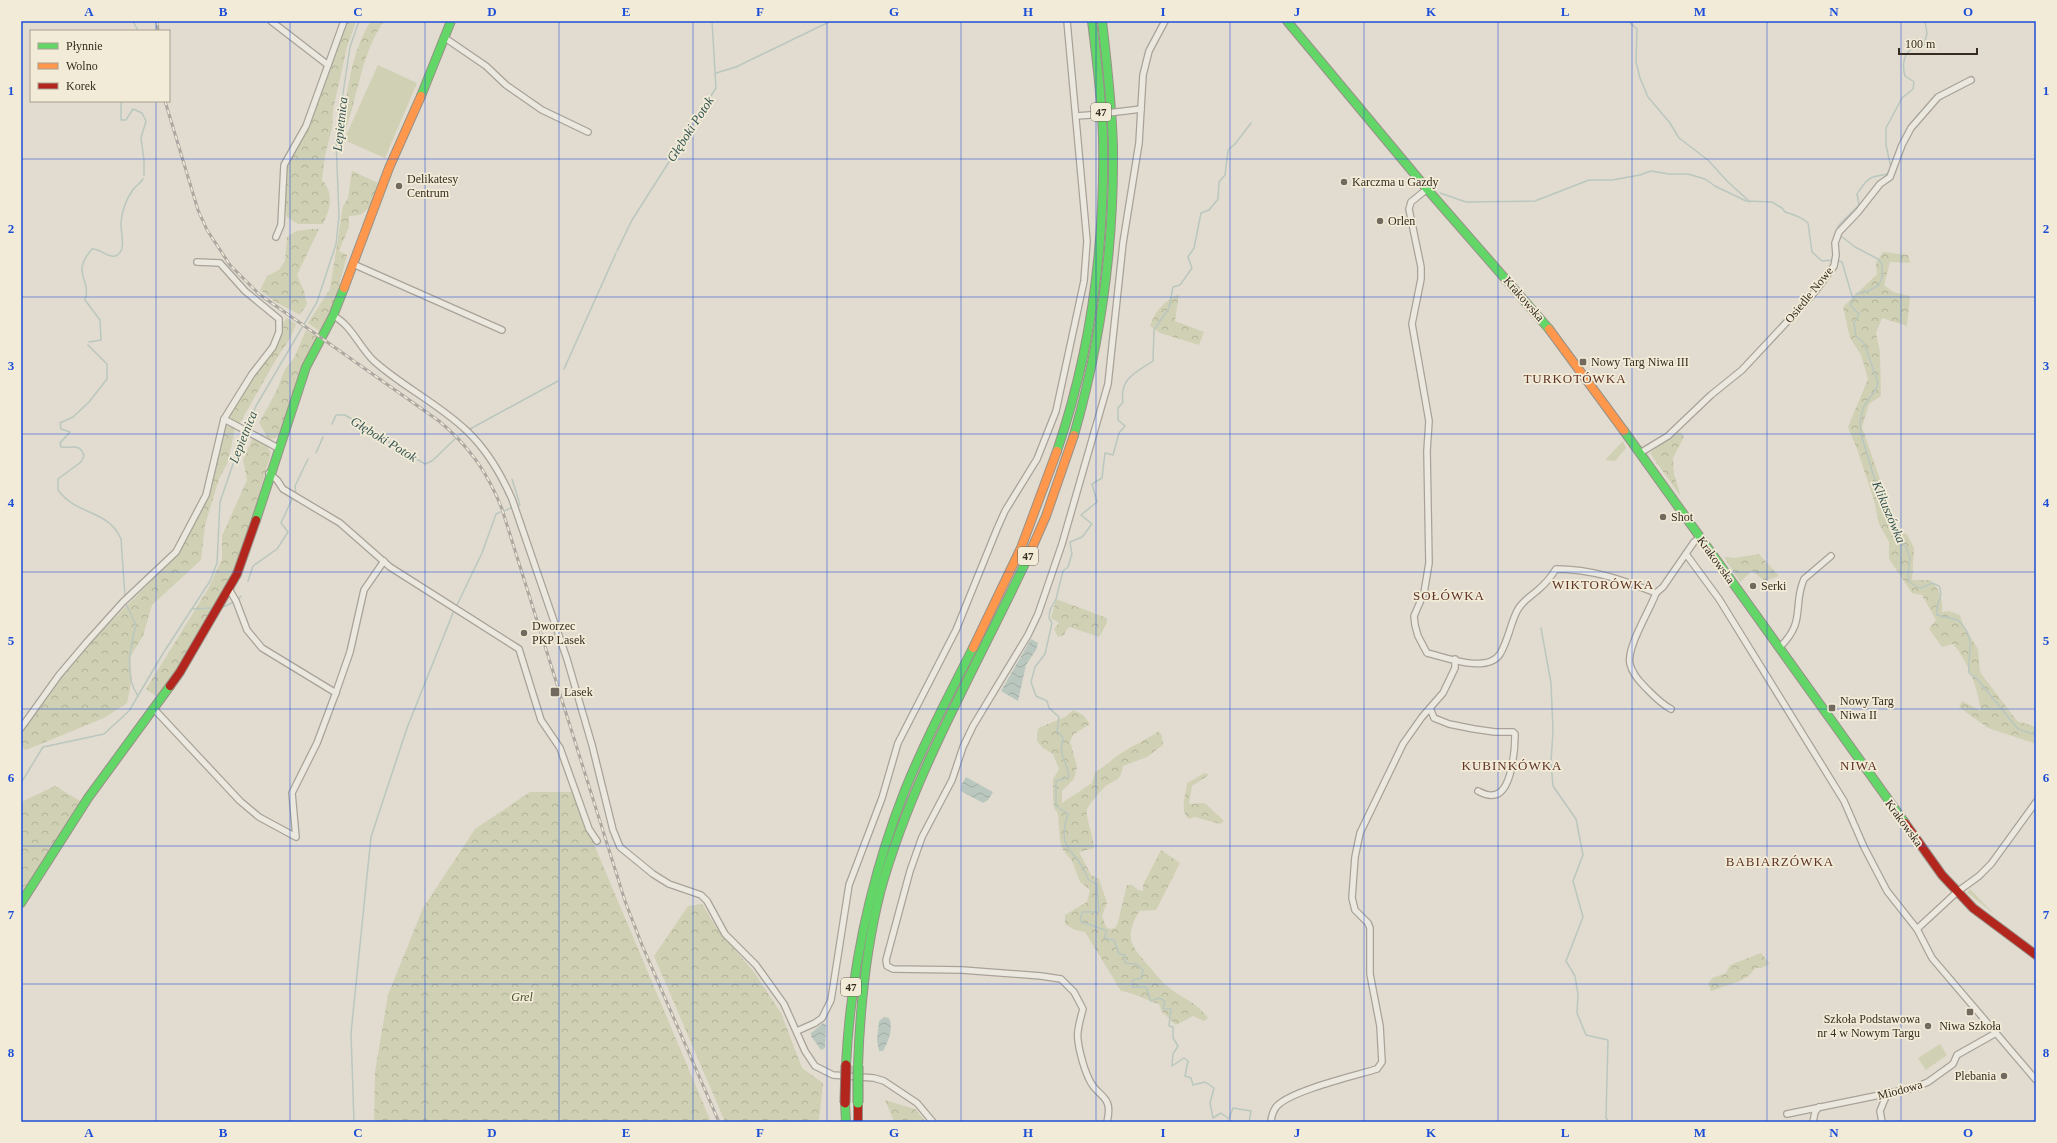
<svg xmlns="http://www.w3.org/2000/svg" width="2057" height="1143" font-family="'Times New Roman',serif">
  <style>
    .grass { fill: #d0d0b4 }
    .forest { fill: url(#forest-crowns) }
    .water { fill: url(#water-waves) }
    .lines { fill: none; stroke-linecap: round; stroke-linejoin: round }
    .stream { stroke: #bac7bf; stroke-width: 1.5 }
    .street-casing { stroke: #a8a298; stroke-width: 8 }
    .fast-casing { stroke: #979188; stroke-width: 10 }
    .slow-casing { stroke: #979188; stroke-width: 10 }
    .jam-casing { stroke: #979188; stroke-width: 10 }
    .street { stroke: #ebe8e0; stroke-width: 5.5 }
    .fast { stroke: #63d668; stroke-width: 8 }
    .slow { stroke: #ff974d; stroke-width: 8 }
    .jam { stroke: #b3261e; stroke-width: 8 }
    .rail-casing { stroke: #aba7a1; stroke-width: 3 }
    .rail { stroke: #f2ebd7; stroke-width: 1.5; stroke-dasharray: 4.5; stroke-linecap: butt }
    .street-bridge-casing { stroke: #a8a298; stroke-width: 8; stroke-linecap: butt }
    .fast-bridge-casing { stroke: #8d877f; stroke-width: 11; stroke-linecap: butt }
    .jam-bridge-casing { stroke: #8d877f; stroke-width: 11; stroke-linecap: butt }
    .street-bridge { stroke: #ebe8e0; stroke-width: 5.5 }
    .fast-bridge { stroke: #63d668; stroke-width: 9 }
    .jam-bridge { stroke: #b3261e; stroke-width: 9 }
    .grid { fill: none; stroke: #1d4ed8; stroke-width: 1; stroke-opacity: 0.55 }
    .poi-dot { fill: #726a5e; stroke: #f2ebd7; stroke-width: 1.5 }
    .labels { text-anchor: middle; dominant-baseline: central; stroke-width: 3.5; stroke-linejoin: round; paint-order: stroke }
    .shield { fill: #f2ebd7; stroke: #6e6558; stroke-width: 1 }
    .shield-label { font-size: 11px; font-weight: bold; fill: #362c21 }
    .poi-label { font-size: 12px; fill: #362c21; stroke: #f2ebd7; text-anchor: start }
    .street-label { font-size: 12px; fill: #362c21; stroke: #f2ebd7 }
    .park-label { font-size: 12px; font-style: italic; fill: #46502a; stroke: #f2ebd7 }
    .water-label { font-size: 13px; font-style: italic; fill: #325452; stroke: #f2ebd7 }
    .neighbourhood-label { font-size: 13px; letter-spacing: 1px; fill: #5e3225; stroke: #f2ebd7 }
    .neatline { fill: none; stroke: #1d4ed8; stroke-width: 1.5 }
    .grid-label { font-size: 13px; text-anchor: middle; font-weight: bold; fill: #1d4ed8 }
  </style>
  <defs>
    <pattern id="forest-crowns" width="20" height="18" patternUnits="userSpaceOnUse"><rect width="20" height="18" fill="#d0d0b4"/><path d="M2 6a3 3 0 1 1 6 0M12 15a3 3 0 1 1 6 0" fill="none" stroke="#b3b39a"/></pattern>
    <pattern id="water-waves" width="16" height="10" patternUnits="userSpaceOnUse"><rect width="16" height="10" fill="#bac7bf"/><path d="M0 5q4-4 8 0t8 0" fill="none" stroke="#a0aba4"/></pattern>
  </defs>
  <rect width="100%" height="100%" fill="#e2dcd0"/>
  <g class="grass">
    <polygon points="378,65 417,83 385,158 344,140"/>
    <polygon points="1970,889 1995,915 1967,892"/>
    <polygon points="1940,1044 1947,1055 1926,1070 1918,1058"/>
  </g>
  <g class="forest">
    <path d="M346,21H356L347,47L333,110L332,128L325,156L322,180C334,193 331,208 323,224H298L287,217L284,207L285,166L308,126Z"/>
    <path d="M371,21H384C361,53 358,98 344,134L342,131C347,95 350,53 371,21Z"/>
    <polygon points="352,171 378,183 370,207 360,215 349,216 349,227 339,251 347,255 334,305 322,333 308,323 330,289 343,206 348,198"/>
    <polygon points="312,229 319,229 297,275 304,291 307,304 300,315 274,301 260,290 267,276 279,270 285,261 287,237 296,231"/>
    <path d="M1883,252L1908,255L1910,263L1890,262L1884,285L1893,292L1910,296L1907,326L1882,318L1876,333L1880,352L1881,396L1869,404L1862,427L1895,523L1899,532L1907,534L1914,548L1912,580H1930C1940,590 1943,598 1942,612L1949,611L1960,615L1964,627L1978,649L1980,672L2017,721L2036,727V744L1988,728L1959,707L1962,701L1981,711C1978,689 1968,661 1953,644L1942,647L1929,629L1936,620L1922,595L1912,593L1889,559V542L1879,524L1874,500L1857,449L1848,427L1868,379L1861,355L1850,338L1843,307L1877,274L1876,263Z"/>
    <path d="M1179,294L1175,321L1204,332L1199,345L1160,333L1150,326C1155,311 1165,300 1179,294Z"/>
    <polygon points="287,318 296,324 290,339 278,356 240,423 234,422 229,414 278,340 282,323"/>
    <polygon points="306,330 318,338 308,353 278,437 269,440 259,423 276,392 285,369 294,358"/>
    <polygon points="226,425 235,428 228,462 219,479 205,525 201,560 152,605 143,636 130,657 132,679 127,703 104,718 26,750 21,747 21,730 56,684 93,640 159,573 180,548 206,498 223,429"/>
    <polygon points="1677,432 1682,433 1684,437 1673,458 1674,474 1681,497 1650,453"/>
    <polygon points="253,437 267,446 271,453 245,542 237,559 236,567 199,635 159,698 146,689 208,589 222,559 222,536 247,480 243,460"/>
    <polygon points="1623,441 1626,448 1615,461 1605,460"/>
    <polygon points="1759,554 1779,576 1765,581 1752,571 1740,582 1724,557 1735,558"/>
    <polygon points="1056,599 1107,618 1107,623 1099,637 1070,627 1067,629 1064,635 1058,637 1054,629 1059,623 1051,618"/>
    <path d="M1073,710L1083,715L1090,724L1074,734L1070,741L1077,767L1074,779L1062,791V803L1092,783L1095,772C1106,766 1113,758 1123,752C1135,744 1148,739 1159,731L1162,736L1163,745L1147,757L1123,766C1121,781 1117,778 1106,786C1103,788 1088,806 1087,809C1085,817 1094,837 1094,848L1079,852L1091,875L1099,879L1107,903L1102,916L1106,927L1110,929L1115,928L1118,922L1127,885H1132L1138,890L1143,891V885L1161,850L1180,863L1156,910L1139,911C1125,937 1129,944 1148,965C1154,972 1160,980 1167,986C1181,998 1197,1002 1208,1018L1204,1021L1193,1016L1176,1025L1162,1012L1159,1004C1145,1000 1135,993 1121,991L1085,932L1073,929L1065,924V915L1087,902L1090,890L1080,882L1072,861L1063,850L1060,841L1058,814L1054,808L1053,798V779L1059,769L1053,754L1043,748L1037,741L1038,728L1065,717Z"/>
    <path d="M1205,773L1209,775L1192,786L1189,804L1205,803L1224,821L1220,824L1195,817L1189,819C1179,811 1186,795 1187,783Z"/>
    <polygon points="55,786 82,802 21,898 21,802"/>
    <polygon points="530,792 572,792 711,1122 374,1122 375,1072 388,995 423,908 475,829"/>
    <polygon points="702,904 718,930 754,972 781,1013 802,1068 823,1083 819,1122 725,1122 654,956 688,906"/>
    <polygon points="1761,953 1770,964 1761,968 1755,968 1750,975 1740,981 1711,991 1708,984 1712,978 1726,973 1730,965"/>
    <polygon points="885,1100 915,1109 926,1122 892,1122 893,1119"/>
  </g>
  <g class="water">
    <polygon points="1031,639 1038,643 1036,650 1026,665 1018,701 1001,691"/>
    <polygon points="966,777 993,792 988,800 983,803 961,791 962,784"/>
    <path d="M884,1017L889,1018C894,1028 888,1042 883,1051H879L877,1040L879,1021Z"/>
    <polygon points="823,1023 826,1025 825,1048 821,1050 811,1036 811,1033"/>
  </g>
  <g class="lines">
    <g class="stream">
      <polyline points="133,21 138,31"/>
      <polyline points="1628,21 1637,29 1636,62 1640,78 1648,97 1670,123 1679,138 1708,160 1727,181 1750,202"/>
      <polyline points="716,73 736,67 831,21"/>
      <polyline points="121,101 121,120 126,120 133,109 142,113 146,121 141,138 144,160 144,175"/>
      <path d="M1891,168L1886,145V128L1902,98L1913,89L1914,82L1905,76C1902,66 1903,52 1915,47C1918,46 1921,46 1924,45L1927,33L1925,21"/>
      <path d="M1440,193L1466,202L1535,201L1589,180H1612L1640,175L1651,171L1669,174H1688L1705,179L1715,186L1746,201L1772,202L1782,208L1785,212C1792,214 1802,217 1808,223L1812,252L1822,261L1833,260"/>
      <path d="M1836,232L1839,225L1859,205L1857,194C1861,188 1866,179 1873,177C1879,175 1884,176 1889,173"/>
      <polyline points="1841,236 1855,247 1878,259 1882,264 1882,277 1879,285 1868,291 1856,294"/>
      <polyline points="617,251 632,220 716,88 712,21"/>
      <polyline points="1836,260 1842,262 1852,296"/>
      <path d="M1854,296L1850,305L1859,314L1854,323L1856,336L1864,343L1878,383L1876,389L1864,406L1860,420L1861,434L1873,474L1896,536L1906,547L1910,558L1908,576L1910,582L1917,587L1921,588L1932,583L1939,586C1945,597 1934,605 1937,615L1958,620C1978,640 1967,650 1969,673L1977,679L2018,729L2036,735"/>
      <path d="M89,342L101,340L100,320L85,300C92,278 70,275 92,249C100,248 107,258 115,256C128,252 120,231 121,222C122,211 126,200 132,191C135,186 140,184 143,179"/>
      <path d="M88,345L107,364V379L89,402L73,417L60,423L61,429L70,432L60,443L61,447C71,449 80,442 84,456L81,462L58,479V490C77,516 108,509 121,539L125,597"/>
      <polyline points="564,369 616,253"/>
      <polyline points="332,424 336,415 345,415 425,464 432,461 455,439"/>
      <polyline points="246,429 256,406 317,302 336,244 339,216 336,140 350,47 359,21"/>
      <polyline points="470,429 558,381"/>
      <polyline points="459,435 464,433"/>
      <polyline points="316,453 323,437"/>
      <polyline points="512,479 520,505 517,506"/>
      <polyline points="296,494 295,486 308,459"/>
      <polyline points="504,511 511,508"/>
      <polyline points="248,581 253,566 277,549 288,532 281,523 292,499"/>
      <polyline points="238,600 241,596"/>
      <path d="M126,604L136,625C130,648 124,676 138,696"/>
      <polyline points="457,605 482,553 496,514 500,512"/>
      <polyline points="223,607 234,602"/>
      <polyline points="192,609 212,608"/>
      <polyline points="1541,628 1551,683 1553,731 1551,762 1553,786 1576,819 1583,855 1573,881 1583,917 1566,961 1575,976 1578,995 1577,1013 1586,1035 1608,1040 1606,1118 1609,1122"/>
      <polyline points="21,783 43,747 104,734 129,711 162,655 210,581 217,563 220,502 244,432"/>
      <polyline points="354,1122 351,1033 371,837 407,728 453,613"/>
      <path d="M1249,1122L1251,1111L1233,1108L1229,1119L1221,1113L1213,1118L1210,1103L1214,1088L1205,1082L1193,1085L1191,1078L1185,1076L1188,1061L1184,1058L1172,1066L1173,1054L1178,1046L1173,1038V1027L1169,1026L1171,1009H1163L1165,1001L1159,998L1151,1001L1146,987H1132L1133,980L1141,978L1143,970L1136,964L1125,963V955L1119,954L1114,940L1104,938L1107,931L1080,921L1082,912H1099L1097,885L1088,879C1078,848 1055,854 1068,814L1056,806V781L1069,777C1067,759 1058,758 1063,738L1057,731L1059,717L1049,708L1047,701L1036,696L1031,682L1035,667L1045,654L1052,623L1049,618L1050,610L1056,599L1063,571L1068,567L1072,554L1070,542L1082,537L1092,524L1081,515L1097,502L1092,484L1102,478L1105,453L1113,455L1119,433L1125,426L1118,420V408L1123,402C1119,378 1137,372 1153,361L1154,330L1169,308L1173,287L1180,285L1192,268L1188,257L1194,248L1201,213L1209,210L1218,199L1219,182L1225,175L1228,150L1235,144L1251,123"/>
    </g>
    <defs>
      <g id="street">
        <polyline points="271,21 328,65"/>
        <polyline points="445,38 486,66 506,85 542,110 588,132"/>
        <polyline points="1125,111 1141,109"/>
        <polyline points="1076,116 1090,115"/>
        <path d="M1427,189L1411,202L1409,209L1421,267V279L1412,324L1429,421L1427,451L1429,563L1424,593L1414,616L1415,625L1418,636L1427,653C1445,657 1487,674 1500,654C1508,641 1510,625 1517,611C1522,601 1530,597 1538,590C1545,584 1551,577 1556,569C1592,569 1623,580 1656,593L1663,587L1694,542L1700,537"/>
        <polyline points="276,237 281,225 284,165 306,126 344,21"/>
        <polyline points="353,264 502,330"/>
        <path d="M333,316C350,323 360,348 374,361C403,387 439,404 467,431C487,450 501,474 512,499L567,659L592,745L613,830L620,847L653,874L669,884L701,895L707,901L725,934L756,965L784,1004L805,1051L815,1066L833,1075L874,1078L884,1081L917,1103L933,1122"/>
        <polyline points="224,419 278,448"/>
        <polyline points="1640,453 1668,436 1711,395 1742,370 1813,294 1834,266 1836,255 1835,243 1839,232 1858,212 1880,184 1890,177 1902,145 1911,128 1938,97 1971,80"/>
        <polyline points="269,473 277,480 283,489 340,523 390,567 519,649 541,720 560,748 589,829 597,841"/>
        <polyline points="1686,554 1719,599 1844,801 1864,847 1887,891 1917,929 1932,958 2036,1080"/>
        <polyline points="229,589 236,601 247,630 262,648 336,693"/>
        <path d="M1656,593C1650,610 1626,648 1630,664C1632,673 1639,681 1645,687C1654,696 1660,703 1671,709"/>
        <path d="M1779,648C1807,621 1792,607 1804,579L1831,556"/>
        <path d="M1430,708L1434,718L1449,724L1474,729L1495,732H1513L1515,734C1515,749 1512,794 1493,795C1487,796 1482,793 1478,791"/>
        <polyline points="154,709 240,801 259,817 296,837 292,793 317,743 335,695 350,652 364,590 384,561"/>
        <polyline points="21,728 59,675 87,642 123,602 176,552 206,495 224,419 252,374 273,347 279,332 279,319 245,291 220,263 197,262"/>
        <polyline points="1917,929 1957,892 1979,876 1991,864 2036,802"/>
        <polyline points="797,1031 815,1023 822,1018 831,1000 849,885 882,798 898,743 956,630 997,529 1005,511 1037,459 1056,411 1084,281 1087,241 1067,21"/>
        <polyline points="1787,1114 1914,1088 1928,1082 1953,1064 1957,1055 1996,1033"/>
        <path d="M1107,1122C1114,1094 1097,1098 1089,1079C1084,1069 1076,1042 1078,1031C1079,1023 1081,1016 1083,1009L1074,992L1061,979L1041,976L962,970L893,969L887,966L886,960L910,871L922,837L952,780L963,747L973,726L1028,635L1038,614L1062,544L1108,384L1123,243L1139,143L1143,75L1149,51L1165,21"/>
        <path d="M1271,1122C1271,1117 1274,1108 1278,1105C1294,1090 1354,1076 1377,1069L1382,1062L1380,1026L1370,974V928L1368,923L1355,910L1352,898L1355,857L1360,833L1403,744L1422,717L1443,693L1455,668V659"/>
        <polyline points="1813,1122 1815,1112 1819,1107"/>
        <polyline points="1882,1122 1880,1111 1887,1094"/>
      </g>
      <g id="fast">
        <polyline points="1287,21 1427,189 1549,329"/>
        <polyline points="421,96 451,21"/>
        <polyline points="1624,431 1905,823"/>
        <path d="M1074,435C1101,341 1114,245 1113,148C1112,105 1107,63 1102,21"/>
        <path d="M1057,451C1091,351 1105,244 1103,138C1102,99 1097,60 1092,21"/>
        <polyline points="256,520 306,367 333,316 344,288"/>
        <polyline points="21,903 88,798 170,686"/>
        <path d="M846,1065C851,970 870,879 905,790C925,741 949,695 973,648"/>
        <path d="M858,1066C860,1006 866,947 881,889C914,772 977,666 1028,557"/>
        <polyline points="845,1103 846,1122"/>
      </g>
      <g id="slow">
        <polyline points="344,288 389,168 421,96"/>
        <polyline points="1549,329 1624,431"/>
        <polyline points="1028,557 1046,516 1074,435"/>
        <polyline points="973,648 1021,548 1057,451"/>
      </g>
      <g id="jam">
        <polyline points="170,686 180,672 237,574 256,520"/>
        <polyline points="1905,823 1942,875 1973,908 2036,955"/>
        <polyline points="858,1103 858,1122"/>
      </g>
    </defs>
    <use href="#street" class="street-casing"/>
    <use href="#fast" class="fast-casing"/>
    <use href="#slow" class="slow-casing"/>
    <use href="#jam" class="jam-casing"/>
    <use href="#street" class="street"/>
    <use href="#fast" class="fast"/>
    <use href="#slow" class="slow"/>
    <use href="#jam" class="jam"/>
    <defs>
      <g id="rail">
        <polyline points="157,21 158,31"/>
        <path d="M165,101L198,210L207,230L230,265L259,294L439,421C469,446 488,473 502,509L625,901L642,945L719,1122"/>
      </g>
    </defs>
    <use href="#rail" class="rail-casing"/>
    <use href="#rail" class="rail"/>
    <defs>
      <polyline id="street-bridge" points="1090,115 1125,111"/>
      <polyline id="fast-bridge" points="858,1066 858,1103"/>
      <polyline id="jam-bridge" points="845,1103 846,1065"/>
    </defs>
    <use href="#street-bridge" class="street-bridge-casing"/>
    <use href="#fast-bridge" class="fast-bridge-casing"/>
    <use href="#jam-bridge" class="jam-bridge-casing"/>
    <use href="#street-bridge" class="street-bridge"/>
    <use href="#fast-bridge" class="fast-bridge"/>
    <use href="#jam-bridge" class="jam-bridge"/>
  </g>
  <path class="grid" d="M156,21V31M290,21V1122M425,21V1122M559,21V1122M693,21V1122M827,21V1122M961,21V1122M1096,21V1122M1230,21V1122M1364,21V1122M1498,21V1122M1632,21V1122M1767,21V1122M1901,21V1122M156,101V1122M21,159H2036M21,297H2036M21,434H2036M21,572H2036M21,709H2036M21,846H2036M21,984H2036"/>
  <g class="poi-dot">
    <circle cx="1344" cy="182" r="4"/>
    <circle cx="399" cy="186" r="4"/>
    <circle cx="1380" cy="221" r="4"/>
    <rect x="1579" y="358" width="8" height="8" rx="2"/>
    <circle cx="1663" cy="517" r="4"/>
    <circle cx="1753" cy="586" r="4"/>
    <circle cx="524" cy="633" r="4"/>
    <rect x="550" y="687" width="10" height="10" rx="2"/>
    <rect x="1828" y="704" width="8" height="8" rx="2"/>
    <rect x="1966" y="1008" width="8" height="8" rx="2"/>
    <circle cx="1928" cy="1026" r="4"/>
    <circle cx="2004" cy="1076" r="4"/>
  </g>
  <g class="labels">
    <g class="shield">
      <rect x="1091" y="103" width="20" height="18" rx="3"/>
      <rect x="1018" y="547" width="20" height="18" rx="3"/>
      <rect x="841" y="978" width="20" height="18" rx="3"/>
    </g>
    <g class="shield-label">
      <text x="1101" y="112">47</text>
      <text x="1028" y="556">47</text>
      <text x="851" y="987">47</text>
    </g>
    <g class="poi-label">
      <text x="407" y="179">Delikatesy<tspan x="407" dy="14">Centrum</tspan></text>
      <text x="1352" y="182">Karczma u Gazdy</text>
      <text x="1388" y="221">Orlen</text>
      <text x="1591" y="362">Nowy Targ Niwa III</text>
      <text x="1671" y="517">Shot</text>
      <text x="1761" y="586">Serki</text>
      <text x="532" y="626">Dworzec<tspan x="532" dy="14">PKP Lasek</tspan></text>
      <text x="564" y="692">Lasek</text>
      <text x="1840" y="701">Nowy Targ<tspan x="1840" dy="14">Niwa II</tspan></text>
      <text x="1920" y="1019" text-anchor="end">Szkoła Podstawowa<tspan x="1920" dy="14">nr 4 w Nowym Targu</tspan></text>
      <text x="1970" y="1026" text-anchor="middle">Niwa Szkoła</text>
      <text x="1996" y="1076" text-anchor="end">Plebania</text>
    </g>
    <g class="street-label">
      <text transform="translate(1809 295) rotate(-51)">Osiedle Nowe</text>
      <text transform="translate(1524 299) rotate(49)">Krakowska</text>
      <text transform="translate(1716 560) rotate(54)">Krakowska</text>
      <text transform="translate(1904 823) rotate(54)">Krakowska</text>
      <text transform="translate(1900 1090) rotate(-15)">Miodowa</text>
    </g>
    <g class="park-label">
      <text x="522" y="997">Grel</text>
    </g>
    <g class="water-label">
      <text transform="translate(340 124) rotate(-84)">Lepietnica</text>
      <text transform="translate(690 129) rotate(-57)">Głęboki Potok</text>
      <text transform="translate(243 437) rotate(-68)">Lepietnica</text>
      <text transform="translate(384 439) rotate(31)">Głęboki Potok</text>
      <text transform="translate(1889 512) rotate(67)">Klikuszówka</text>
    </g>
    <g class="neighbourhood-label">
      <text x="1575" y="378">TURKOTÓWKA</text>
      <text x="1603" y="584">WIKTORÓWKA</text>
      <text x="1449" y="595">SOŁÓWKA</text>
      <text x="1512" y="765">KUBINKÓWKA</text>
      <text x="1859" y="765">NIWA</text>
      <text x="1780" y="861">BABIARZÓWKA</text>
    </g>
  </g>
  <rect width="2057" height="1143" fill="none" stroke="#f2ebd7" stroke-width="44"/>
  <rect x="30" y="30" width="140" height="72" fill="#f2ebd7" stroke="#a79f8e"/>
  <rect x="38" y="43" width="20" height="6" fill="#63d668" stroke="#a79f8e"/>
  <text x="66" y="50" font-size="12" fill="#362c21">Płynnie</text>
  <rect x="38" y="63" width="20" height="6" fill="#ff974d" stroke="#a79f8e"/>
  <text x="66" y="70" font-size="12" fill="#362c21">Wolno</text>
  <rect x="38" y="83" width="20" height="6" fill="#b3261e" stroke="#a79f8e"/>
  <text x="66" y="90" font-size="12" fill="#362c21">Korek</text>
  <path d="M1899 48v6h78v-6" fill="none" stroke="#362c21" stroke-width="2"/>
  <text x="1905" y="48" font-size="12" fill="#362c21" stroke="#f2ebd7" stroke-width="3" paint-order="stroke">100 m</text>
  <rect x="22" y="22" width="2013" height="1099" class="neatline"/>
  <g class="grid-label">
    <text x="89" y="16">A</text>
    <text x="223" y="16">B</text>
    <text x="358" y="16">C</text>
    <text x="492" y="16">D</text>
    <text x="626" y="16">E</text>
    <text x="760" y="16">F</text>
    <text x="894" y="16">G</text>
    <text x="1028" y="16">H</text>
    <text x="1163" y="16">I</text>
    <text x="1297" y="16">J</text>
    <text x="1431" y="16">K</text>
    <text x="1565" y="16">L</text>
    <text x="1700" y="16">M</text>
    <text x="1834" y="16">N</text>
    <text x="1968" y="16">O</text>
    <text x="11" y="95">1</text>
    <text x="2046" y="95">1</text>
    <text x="11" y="233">2</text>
    <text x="2046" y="233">2</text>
    <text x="11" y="370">3</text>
    <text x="2046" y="370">3</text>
    <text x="11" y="507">4</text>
    <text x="2046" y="507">4</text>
    <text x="11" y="645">5</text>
    <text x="2046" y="645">5</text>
    <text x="11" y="782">6</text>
    <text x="2046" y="782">6</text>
    <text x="11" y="919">7</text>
    <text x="2046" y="919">7</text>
    <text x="11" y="1057">8</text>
    <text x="2046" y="1057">8</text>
    <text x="89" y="1137">A</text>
    <text x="223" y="1137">B</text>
    <text x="358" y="1137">C</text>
    <text x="492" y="1137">D</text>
    <text x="626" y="1137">E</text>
    <text x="760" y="1137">F</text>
    <text x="894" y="1137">G</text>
    <text x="1028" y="1137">H</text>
    <text x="1163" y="1137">I</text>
    <text x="1297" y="1137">J</text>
    <text x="1431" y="1137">K</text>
    <text x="1565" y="1137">L</text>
    <text x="1700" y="1137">M</text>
    <text x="1834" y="1137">N</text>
    <text x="1968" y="1137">O</text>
  </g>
</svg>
